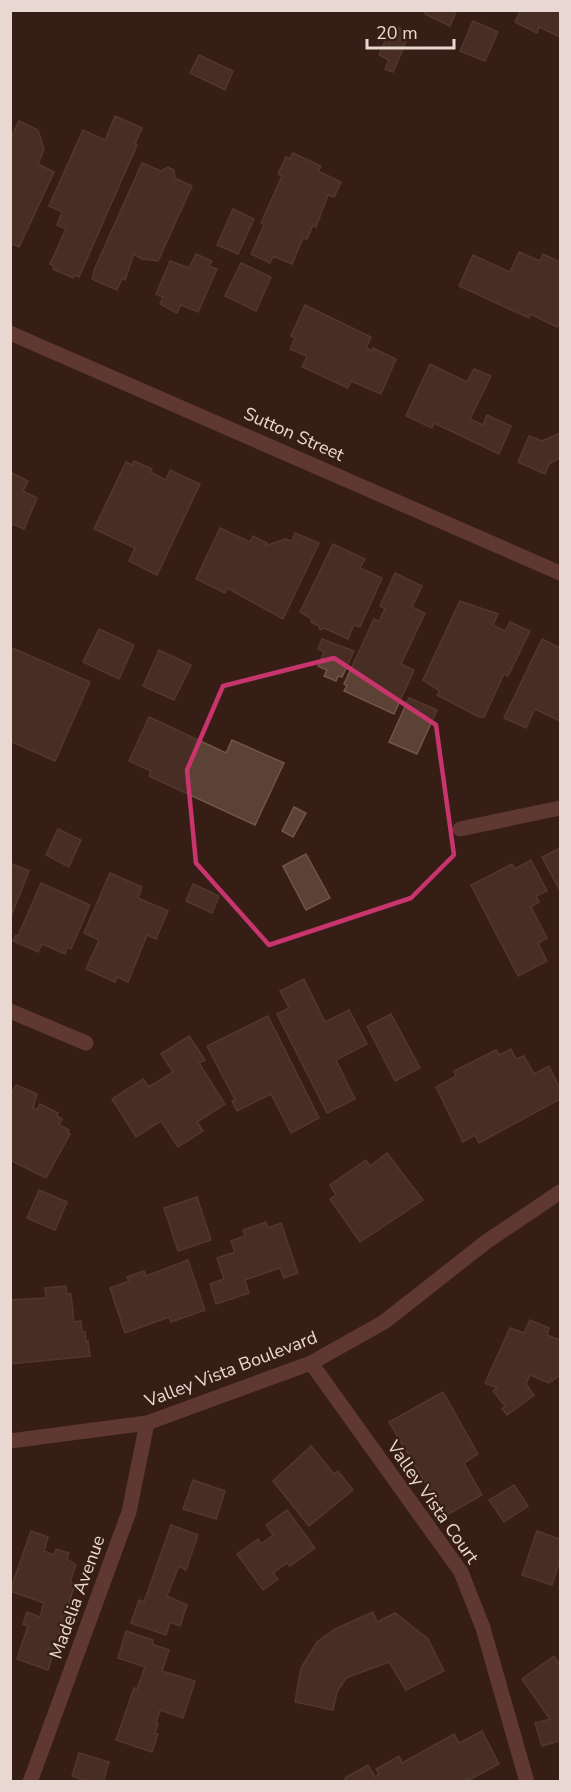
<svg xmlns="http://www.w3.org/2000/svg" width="571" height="1792" font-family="'Nunito Sans',sans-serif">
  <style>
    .building { fill: #5c4234; stroke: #715648; stroke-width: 1.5 }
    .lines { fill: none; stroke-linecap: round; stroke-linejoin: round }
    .minor { stroke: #905a52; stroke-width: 15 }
    .marked { fill: none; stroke: #c8356d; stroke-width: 4.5; stroke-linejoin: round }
    .labels { text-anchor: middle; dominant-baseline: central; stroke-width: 4.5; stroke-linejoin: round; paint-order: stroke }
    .street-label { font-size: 18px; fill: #e9d8d1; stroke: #371e15 }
  </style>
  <rect width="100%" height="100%" fill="#371e15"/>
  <g class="building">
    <polygon points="426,10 457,10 450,26 425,14"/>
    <polygon points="521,10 560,10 560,37 539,27 537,33 515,22"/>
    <polygon points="473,21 498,32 485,61 460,51"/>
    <polygon points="392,25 410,33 393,72 385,69 389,60 379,55"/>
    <polygon points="199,55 233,71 225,90 190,73"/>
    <polygon points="115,116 142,128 135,144 137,145 79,277 74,275 73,278 53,269 54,266 50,264 66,229 57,225 62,212 49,206 83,130 105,140"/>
    <polygon points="19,121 38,130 44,149 38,164 54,172 19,247 10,243 10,140"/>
    <polygon points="293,153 321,166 318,171 341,182 334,197 328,195 316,227 313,225 307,239 303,238 292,264 273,256 270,263 251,254 264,225 261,223 282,176 278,174 286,157 290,159"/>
    <polygon points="142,163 161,171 168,167 174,170 175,178 192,186 158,261 142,259 134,254 125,280 122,279 117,290 92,279 95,268"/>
    <polygon points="233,209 254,219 238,254 217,245"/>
    <polygon points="519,252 540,261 543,254 560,262 560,321 557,327 530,314 529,318 459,286 473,255 510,272"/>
    <polygon points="196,254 212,261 209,266 217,269 198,312 181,305 177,313 160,304 163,297 156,294 170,261 189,268"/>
    <polygon points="241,263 271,277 256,311 225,296"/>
    <polygon points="305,305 371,337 366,348 373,351 373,348 396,359 381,394 351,381 348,388 302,367 307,356 290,349 295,338 291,336"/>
    <polygon points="430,364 467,382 474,369 491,376 470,419 483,425 487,415 511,426 499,454 434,423 432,428 406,416"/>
    <polygon points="560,433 560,458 549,464 545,474 518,462 529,436 542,441"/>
    <polygon points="134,461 152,469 150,472 166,480 170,470 200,484 157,575 129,561 135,548 94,529 126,462 132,465"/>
    <polygon points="10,472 28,481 23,491 37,498 24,529 10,523"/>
    <polygon points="220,528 250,542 253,536 267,543 265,546 285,539 292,541 295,533 319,543 283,619 227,588 225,593 196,579"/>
    <polygon points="333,544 365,559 360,568 382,578 360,627 354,625 348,639 324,628 320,630 319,626 311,622 312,619 300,612"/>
    <polygon points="395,573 422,586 412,607 425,613 401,664 414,670 394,714 344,691 347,686 344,684 374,619 379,621 385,609 380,606"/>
    <polygon points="460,601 498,614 493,625 505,631 510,622 530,631 508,676 504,674 484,717 479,717 437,695 440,691 423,680"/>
    <polygon points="99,629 134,645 119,679 83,662"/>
    <polygon points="322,639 354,651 342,677 338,676 336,681 324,676 327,670 318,666 324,652 318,649"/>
    <polygon points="542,639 558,647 560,645 560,721 535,709 526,728 504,718"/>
    <polygon points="10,647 90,682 55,761 10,741"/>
    <polygon points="159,650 191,665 174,700 143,686"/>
    <polygon points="409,698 437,710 417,754 389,742"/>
    <polygon points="149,717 226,753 232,740 284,763 255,825 149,776 151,771 129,761"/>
    <polygon points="294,807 306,813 293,837 282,831"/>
    <polygon points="58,829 81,840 69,867 46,855"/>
    <polygon points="560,848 560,891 542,857"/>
    <polygon points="306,854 330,898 306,910 283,866"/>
    <polygon points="531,860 547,891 536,896 539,902 531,907 547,938 538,943 547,961 518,976 471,885 512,864 515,869"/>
    <polygon points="10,863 29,871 10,919"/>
    <polygon points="110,873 142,887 138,898 168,911 156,939 147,935 128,982 117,977 115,982 86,969 99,940 84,933"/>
    <polygon points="41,883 90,905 71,949 67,947 65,954 42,944 38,952 13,941 16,935 18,936"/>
    <polygon points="193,884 219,896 212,913 186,901"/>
    <polygon points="304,979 325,1022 349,1010 367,1044 336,1060 355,1099 327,1113 277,1014 289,1008 280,991"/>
    <polygon points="391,1014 420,1068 395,1081 367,1026"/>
    <polygon points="268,1016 319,1118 291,1133 271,1094 237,1111 232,1101 235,1100 207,1046"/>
    <polygon points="189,1036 205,1060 199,1063 225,1104 197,1122 203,1131 178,1147 161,1121 136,1137 112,1099 143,1079 149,1087 173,1072 161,1054"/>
    <polygon points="511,1049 516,1059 524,1056 534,1074 549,1066 560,1089 560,1099 479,1143 475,1135 463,1142 436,1087 456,1076 454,1071 496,1050 499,1055"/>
    <polygon points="16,1085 37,1094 33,1108 37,1110 40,1104 58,1113 57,1116 62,1119 59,1125 69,1130 67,1133 70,1134 46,1178 10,1160 10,1096"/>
    <polygon points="387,1153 423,1200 360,1242 330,1199 336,1195 330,1185 366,1160 370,1166"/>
    <polygon points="39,1190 67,1202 55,1230 27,1218"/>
    <polygon points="197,1197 211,1240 178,1251 164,1208"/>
    <polygon points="266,1222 268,1228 281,1223 298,1273 284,1278 280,1268 245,1280 249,1293 216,1304 210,1284 224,1279 217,1258 235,1252 231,1241 245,1236 243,1230"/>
    <polygon points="188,1260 205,1310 171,1322 169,1317 125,1333 110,1288 129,1281 127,1277 144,1271 146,1276"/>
    <polygon points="66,1286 67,1294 71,1294 74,1322 81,1321 82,1332 85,1332 86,1342 88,1341 90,1356 10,1364 10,1300 46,1298 45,1288"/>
    <polygon points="530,1320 549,1328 547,1335 560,1340 560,1375 552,1381 551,1379 549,1383 530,1375 526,1384 534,1395 507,1415 502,1409 505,1406 493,1391 497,1388 485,1383 510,1328 524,1333"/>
    <polygon points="443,1392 478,1454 464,1463 482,1495 445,1516 389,1422"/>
    <polygon points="311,1446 334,1474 338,1471 353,1490 309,1526 273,1481"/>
    <polygon points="193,1480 225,1491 216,1519 183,1509"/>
    <polygon points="514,1485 528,1506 504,1522 489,1500"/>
    <polygon points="287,1510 315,1548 290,1566 287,1563 273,1573 278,1579 263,1590 237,1554 258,1539 261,1544 273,1535 266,1525"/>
    <polygon points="171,1525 198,1535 186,1570 179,1566 167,1596 187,1605 180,1626 170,1622 166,1635 131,1623 139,1600 144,1602"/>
    <polygon points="31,1531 48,1537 44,1551 54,1555 56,1549 69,1553 67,1559 76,1565 70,1582 75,1584 48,1670 17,1659 28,1626 23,1624 27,1612 40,1617 44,1603 10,1591"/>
    <polygon points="537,1531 560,1539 560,1561 552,1585 522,1575"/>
    <polygon points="373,1612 377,1622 395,1613 428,1639 444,1671 406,1690 389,1662 346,1678 337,1692 333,1710 295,1702 301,1668 317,1642 335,1629"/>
    <polygon points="126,1631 153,1640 152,1644 169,1650 162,1671 195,1681 183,1718 160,1710 156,1723 158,1724 155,1734 158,1734 152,1752 116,1740 134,1688 137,1689 145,1667 118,1658"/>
    <polygon points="554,1656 560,1665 560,1741 542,1746 535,1723 550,1719 522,1679"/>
    <polygon points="482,1731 499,1764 469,1780 469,1778 462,1782 347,1782 345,1778 368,1765 375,1777 379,1774 376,1769 399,1756 402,1763 454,1734 459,1743"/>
    <polygon points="79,1753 109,1762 103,1782 90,1782 72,1776"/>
  </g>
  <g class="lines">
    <g class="minor">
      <polyline points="10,333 560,573"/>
      <polyline points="460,829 560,808"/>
      <polyline points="10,1011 86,1043"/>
      <polyline points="311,1363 461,1572 483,1628 527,1782"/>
      <polyline points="10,1441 147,1423 311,1363 384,1322 486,1242 560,1192"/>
      <polyline points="30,1782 129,1512 147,1423"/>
    </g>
  </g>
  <path d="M0 0H571V1792H0ZM334,658L436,725L454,855L411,898L269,945L196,863L187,770L223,686Z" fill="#371e15" fill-opacity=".55" fill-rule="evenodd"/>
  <path class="marked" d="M334,658L436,725L454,855L411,898L269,945L196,863L187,770L223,686Z"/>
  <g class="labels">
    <g class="street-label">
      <text transform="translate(294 434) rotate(24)">Sutton Street</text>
      <text transform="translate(231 1369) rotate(-21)">Valley Vista Boulevard</text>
      <text transform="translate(433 1502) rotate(55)">Valley Vista Court</text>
      <text transform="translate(77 1597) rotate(-70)">Madelia Avenue</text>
    </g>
  </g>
  <rect width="571" height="1792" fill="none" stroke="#e9d8d1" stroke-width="24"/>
  <path d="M367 39v9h87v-9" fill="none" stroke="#e9d8d1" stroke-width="3"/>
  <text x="376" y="39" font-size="18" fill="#e9d8d1" stroke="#371e15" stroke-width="4.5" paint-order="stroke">20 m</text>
</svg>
